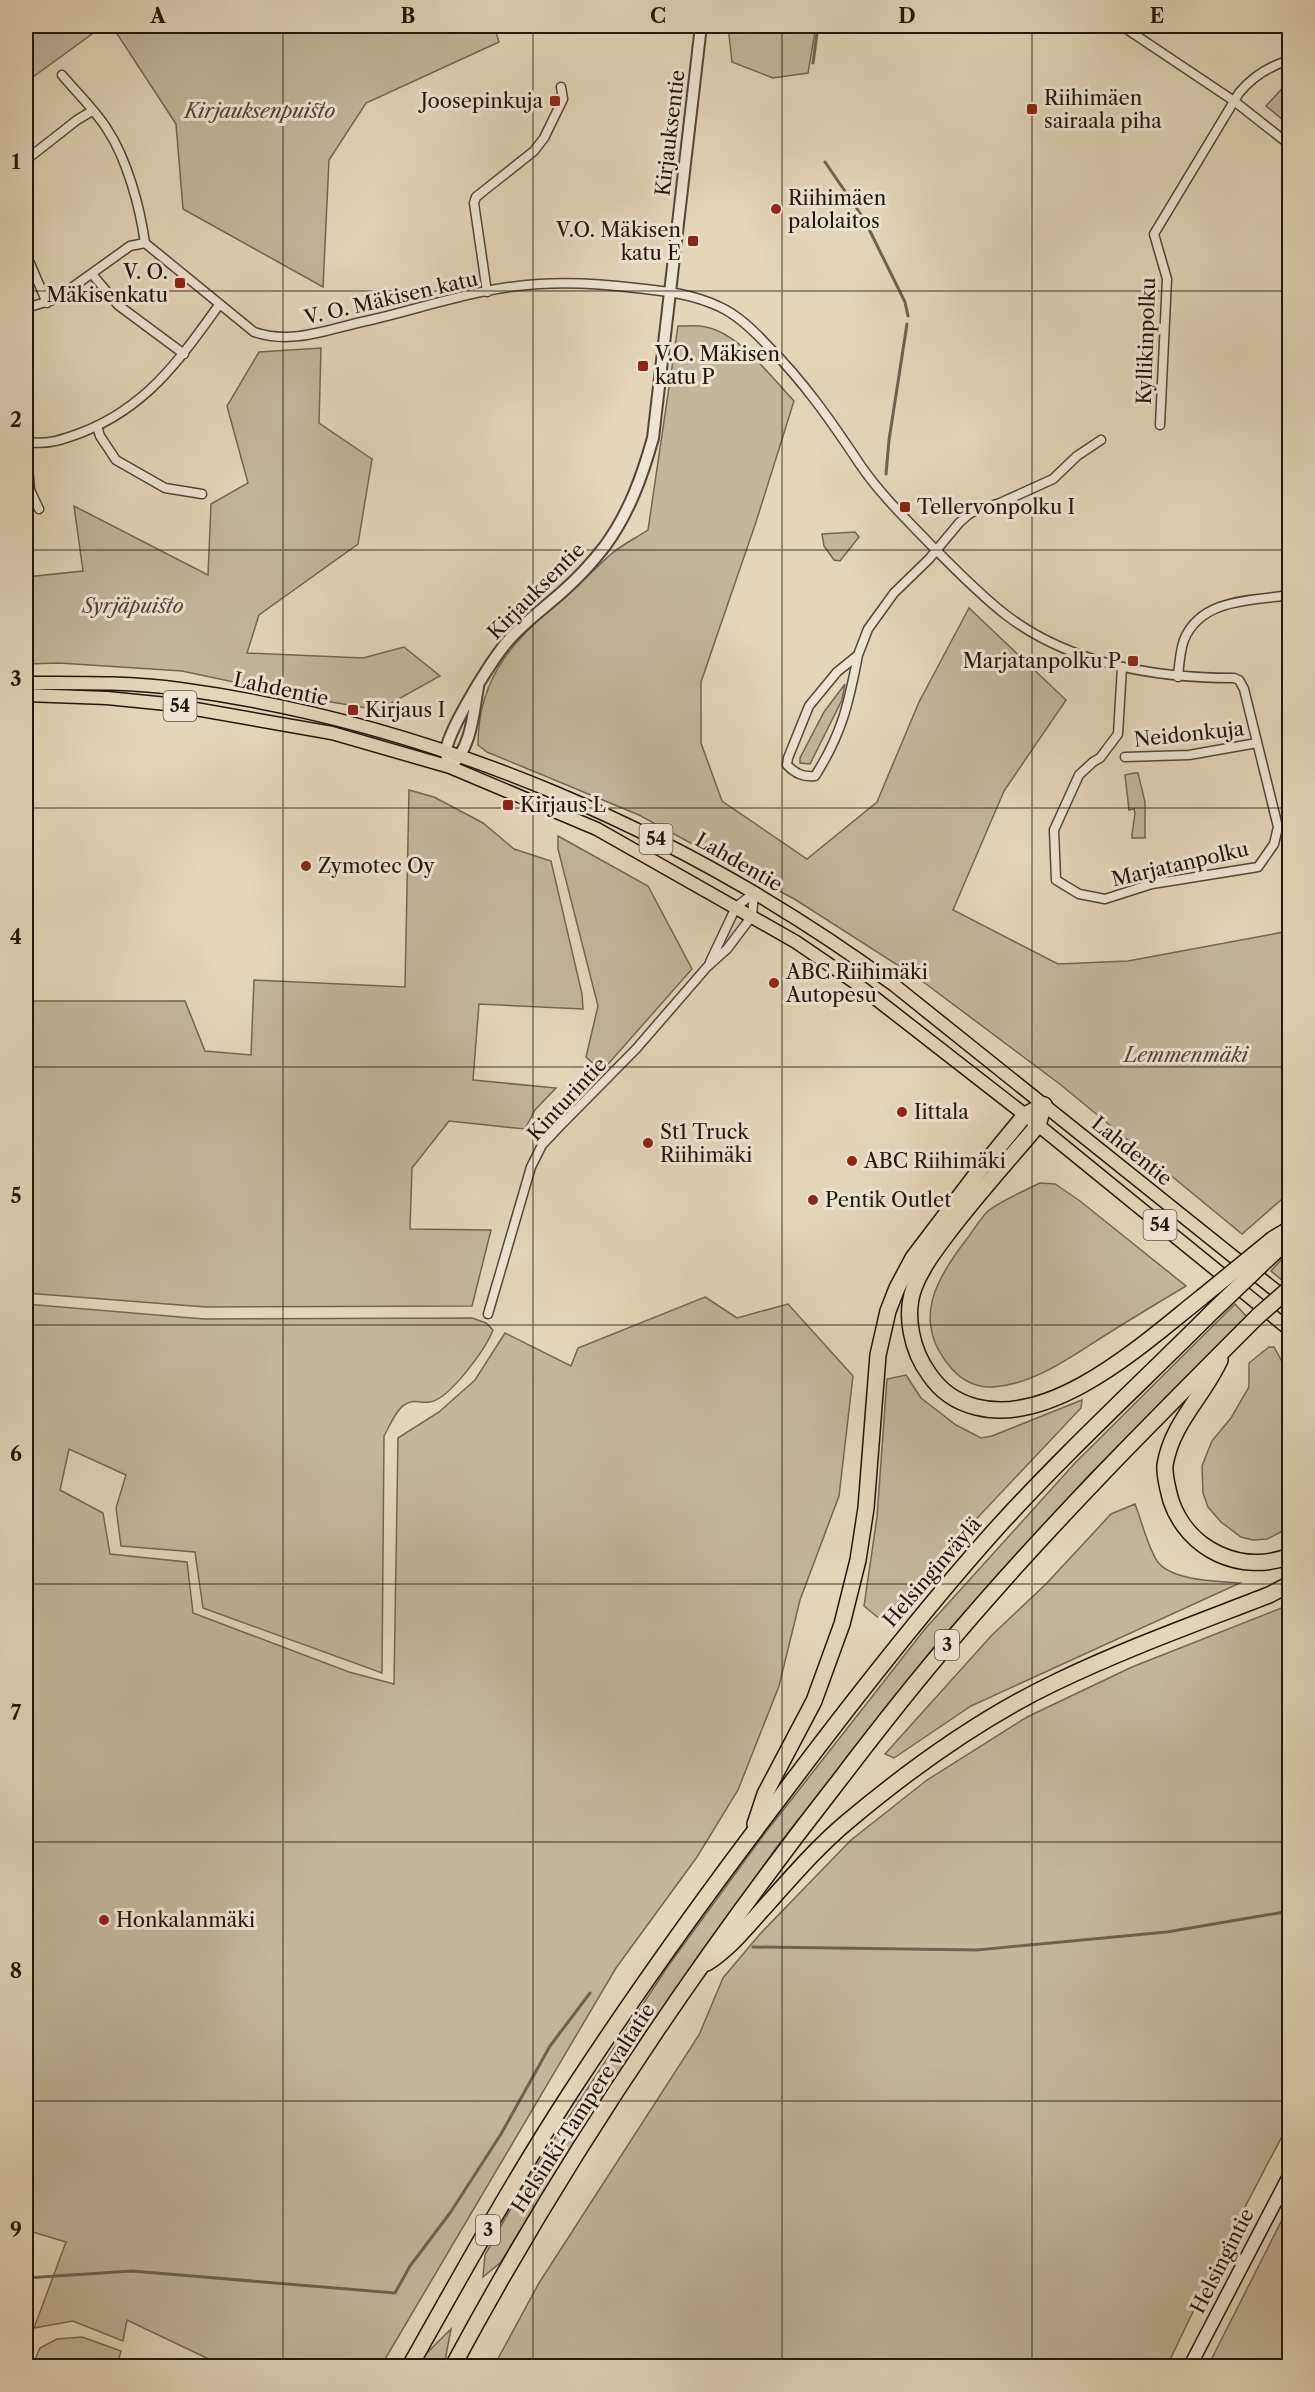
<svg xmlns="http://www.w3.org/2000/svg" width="1315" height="2392" font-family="'Libre Caslon Text',serif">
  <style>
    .green { fill: #c2b69b; stroke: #726653; stroke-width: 1.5 }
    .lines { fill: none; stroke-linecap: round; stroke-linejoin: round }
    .stream { stroke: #6e6350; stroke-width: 3 }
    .minor-casing { stroke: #524736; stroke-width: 11 }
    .tertiary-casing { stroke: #524736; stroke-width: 14 }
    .secondary-casing { stroke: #21170b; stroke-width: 15 }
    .primary-casing { stroke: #21170b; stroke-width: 15 }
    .motorway-casing { stroke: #21170b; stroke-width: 18 }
    .minor { stroke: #ede4d2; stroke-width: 8 }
    .tertiary { stroke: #ede4d2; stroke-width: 10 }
    .secondary { stroke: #ede4d2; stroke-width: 12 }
    .primary { stroke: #e3d6b9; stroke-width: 12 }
    .motorway { stroke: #e3d6b9; stroke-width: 15 }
    .motorway-bridge-casing { stroke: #21170b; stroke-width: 18; stroke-linecap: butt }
    .motorway-bridge { stroke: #e3d6b9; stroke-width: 15 }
    .grid { fill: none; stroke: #21170b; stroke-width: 1.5; stroke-opacity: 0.55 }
    .poi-dot { fill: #8f2418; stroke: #ede4d2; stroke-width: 2 }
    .labels { text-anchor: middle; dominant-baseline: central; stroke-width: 6; stroke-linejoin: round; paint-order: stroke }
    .shield { fill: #ede4d2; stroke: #5e5447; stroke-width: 1.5 }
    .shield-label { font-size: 18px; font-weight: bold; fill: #21170b }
    .poi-label { font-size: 20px; fill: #21170b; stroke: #ede4d2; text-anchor: start }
    .park-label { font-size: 20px; font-style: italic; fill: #514736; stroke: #ede4d2 }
    .street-label { font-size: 20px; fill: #21170b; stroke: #ede4d2 }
    .neatline { fill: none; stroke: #21170b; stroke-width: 2 }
    .grid-label { font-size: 20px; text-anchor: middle; font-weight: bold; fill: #21170b }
  </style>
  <rect width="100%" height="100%" fill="#e3d6b9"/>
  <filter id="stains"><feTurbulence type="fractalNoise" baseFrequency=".00333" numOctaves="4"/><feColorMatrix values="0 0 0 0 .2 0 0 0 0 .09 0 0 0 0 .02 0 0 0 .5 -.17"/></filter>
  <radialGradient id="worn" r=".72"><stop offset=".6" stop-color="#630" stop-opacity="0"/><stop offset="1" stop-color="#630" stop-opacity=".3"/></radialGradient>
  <g class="green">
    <polygon points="26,26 103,26 26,82"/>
    <polygon points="112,26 494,26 499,42 366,103 329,160 323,287 183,209 176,124"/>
    <polygon points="728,26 816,26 808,73 773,78 732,62"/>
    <polygon points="1289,81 1289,125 1266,106"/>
    <path d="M678,326C687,326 698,325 706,327C740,334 771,377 794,401L756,522L701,682V743L722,801L807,859L877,802L919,702L969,608L1066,700L1004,791L953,910L1058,964L1128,961L1289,931V1193L1242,1234L1061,1085L918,978L796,900L639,815L487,752L478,745C478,672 518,637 569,593C583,581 596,568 610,555C621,545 636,538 648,530Z"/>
    <polygon points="321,348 319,423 372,459 358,544 259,615 247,653 363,658 404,647 440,676 379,710 313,699 182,671 59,663 26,664 26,577 83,571 74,506 208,575 211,504 248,483 227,406 259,352"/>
    <polygon points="855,532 859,537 840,561 834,560 824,546 822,534"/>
    <polygon points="845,684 842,700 810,764 800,763 800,758 824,712"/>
    <polygon points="1134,773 1138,773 1145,802 1145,838 1132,838 1132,835 1135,813 1134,809 1129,810 1125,775"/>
    <polygon points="409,790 434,797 483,823 514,849 551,861 582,994 583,1009 479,1004 473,1080 556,1088 535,1110 525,1129 449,1121 412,1168 410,1229 491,1230 472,1306 206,1307 26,1293 26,1001 185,1001 205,1051 251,1055 254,980 405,987"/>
    <polygon points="558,836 648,886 692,969 602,1071 586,1057 598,1006 558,849"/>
    <path d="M1040,1183L1055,1184L1080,1201L1186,1286C1161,1301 1136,1316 1112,1331C1076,1353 1037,1384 993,1387C973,1388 959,1379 947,1363C913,1319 936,1279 966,1240C973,1231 980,1219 988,1211C1002,1200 1024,1191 1040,1183Z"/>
    <polygon points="1289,1251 1289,1276 1284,1282 1271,1271"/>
    <path d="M705,1297L737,1318L788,1304L853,1376L839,1496L800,1600L779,1686L738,1790L697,1857L616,1968L381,2366H213V2361L127,2320L123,2341L73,2321L34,2328L66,2242L26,2230V1304L204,1319L472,1318L486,1323L493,1330C486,1348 450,1399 430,1402C421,1404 415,1398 404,1405C396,1410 389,1427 384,1436L382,1673L203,1608L195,1552L121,1546L116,1508L126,1475L69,1449L60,1490L103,1513L110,1554L187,1562L193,1613L349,1672L394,1684L398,1438L439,1412L475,1380L505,1333L571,1366L578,1348Z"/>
    <polygon points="1235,1304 1248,1318 1089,1475 939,1641 776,1848 683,1980 538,2201 501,2262 483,2277 485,2255 521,2190 668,1966 762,1837 925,1629 1075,1463"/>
    <polygon points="1269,1347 1274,1347 1285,1367 1289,1370 1289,1528 1267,1539 1253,1540 1241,1537 1221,1522 1208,1507 1203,1493 1202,1466 1212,1441 1231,1418 1249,1387 1249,1363"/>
    <polygon points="906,1375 921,1398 956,1425 981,1438 992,1436 1082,1400 1081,1408 881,1620 864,1606 877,1517 887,1379"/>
    <path d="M1135,1504C1142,1522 1147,1545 1157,1561C1171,1581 1218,1581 1240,1583L971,1706L894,1758L885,1754L992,1635L1046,1584L1111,1514Z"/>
    <polygon points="1289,1605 1289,2123 1223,2249 1167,2366 494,2366 539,2283 699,2035 723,1978 760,1934 851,1840 927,1780 1027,1717 1132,1667"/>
    <polygon points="1289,2206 1289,2366 1208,2366"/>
    <polygon points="451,2329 444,2366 419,2366 425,2355"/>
    <polygon points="82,2337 121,2351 117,2366 32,2366 40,2348 57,2339"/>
  </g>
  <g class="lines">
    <g class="stream">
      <polyline points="813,63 818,26"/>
      <polyline points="825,162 864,219 905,302 908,316"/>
      <polyline points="886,474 889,440 907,324"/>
      <polyline points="753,1947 977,1950 1167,1932 1290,1911"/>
      <polyline points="26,2278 132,2271 395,2293 410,2266 450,2213 501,2134 550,2046 590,1993"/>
    </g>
    <defs>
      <g id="minor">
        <polyline points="1122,26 1234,101 1290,145"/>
        <path d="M62,75C77,93 95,110 107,129C127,159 140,207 145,243"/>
        <polyline points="26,160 77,120 92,111"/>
        <polyline points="26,254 47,303"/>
        <polyline points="92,274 118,305 184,354"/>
        <polyline points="487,292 474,203 476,197 534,151 544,138 563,99 561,87"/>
        <path d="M26,308L56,299L130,246L145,243L254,332C292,345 329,329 366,321C423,308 481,287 539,284C572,282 604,284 636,288C665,291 693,294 720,307C738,315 754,331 768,346C804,382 831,421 859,463C879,493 906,519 931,545C955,569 979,594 1006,615C1070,664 1155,678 1234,678L1239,680L1244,689L1278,827L1274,844L1258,867L1152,884L1105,899L1079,894L1056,880L1054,830L1079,775L1093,762L1100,758L1118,734L1122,667"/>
        <path d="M1160,425L1167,279L1154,234L1239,93C1253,76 1269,66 1290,60"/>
        <polyline points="97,426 100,436 116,460 165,488 202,494"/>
        <path d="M26,442C48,445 62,440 83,432C148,406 180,359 219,305"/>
        <polyline points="26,443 30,490 39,509"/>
        <path d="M858,655C849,702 842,734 815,776C803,777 796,774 787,765L788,758L809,706L837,672L858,655L868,629L894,593L929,559L959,523L969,514L979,509L1000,503L1053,479L1077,456L1101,440"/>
        <path d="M1178,677C1179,665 1180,651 1184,640C1201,598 1252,601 1290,595"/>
        <polyline points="1125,757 1189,755 1257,743"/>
        <polyline points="710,962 736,907 754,893"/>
        <polyline points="488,1314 531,1167 542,1145 559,1127 636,1049 707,967 727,949 752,916 754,893"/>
      </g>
      <path id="tertiary" d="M478,687C473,714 472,747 450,767C449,762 445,755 446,750C451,725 490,663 507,642C523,623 543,609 561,593C577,579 592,563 605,546C629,513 642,477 653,438L701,26"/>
      <polyline id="secondary" points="1190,2366 1290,2174"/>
      <g id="primary">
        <path d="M26,683C77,683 129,682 180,689C438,724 685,832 894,985L1290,1302"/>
        <polyline points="26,695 107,698 167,704 332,733 450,767 597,829 796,942 853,981 1038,1125 1290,1330"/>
      </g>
      <g id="motorway">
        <path d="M1044,1105L1038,1125C1007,1162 974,1198 945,1237C933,1253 921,1269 914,1288C904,1315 912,1351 929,1374C941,1392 956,1402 976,1407C1054,1427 1145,1342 1202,1297"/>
        <polyline points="1273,1239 1290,1229"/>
        <path d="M1220,1360C1203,1397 1172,1423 1165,1465C1164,1476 1168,1489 1171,1501C1188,1550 1241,1575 1290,1556"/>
        <polyline points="755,1824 765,1794 814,1701 842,1624 858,1560 866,1508 878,1355 888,1311 897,1288 913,1258 979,1171 1025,1115 1044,1105"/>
        <path d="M707,1963C729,1949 744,1930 762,1910C789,1880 816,1848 847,1822C910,1769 979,1719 1054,1683C1124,1649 1197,1623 1269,1595L1290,1584"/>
        <path d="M410,2366C461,2275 512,2183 569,2095C636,1992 708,1892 782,1795C851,1703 920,1614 996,1529C1065,1453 1141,1383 1213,1311"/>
        <path d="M453,2366C563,2161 694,1966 838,1782C876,1732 914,1683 955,1636C1050,1524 1154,1420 1258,1316"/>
      </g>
    </defs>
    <use href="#minor" class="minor-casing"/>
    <use href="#tertiary" class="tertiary-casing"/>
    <use href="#secondary" class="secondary-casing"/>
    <use href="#primary" class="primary-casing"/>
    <use href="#motorway" class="motorway-casing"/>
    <use href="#minor" class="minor"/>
    <use href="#tertiary" class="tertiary"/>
    <use href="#secondary" class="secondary"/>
    <use href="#primary" class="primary"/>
    <use href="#motorway" class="motorway"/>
    <defs>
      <g id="motorway-bridge">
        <polyline points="1202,1297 1273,1239"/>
        <polyline points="1213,1311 1280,1247"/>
        <polyline points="1258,1316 1290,1288"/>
      </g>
    </defs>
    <use href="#motorway-bridge" class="motorway-bridge-casing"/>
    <use href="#motorway-bridge" class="motorway-bridge"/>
  </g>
  <path class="grid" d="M283,26V2366M533,26V2366M782,26V2366M1032,26V2366M26,291H1290M26,550H1290M26,808H1290M26,1067H1290M26,1325H1290M26,1584H1290M26,1842H1290M26,2101H1290"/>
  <g class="poi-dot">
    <rect x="549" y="95" width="12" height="12" rx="3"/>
    <rect x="1026" y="103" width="12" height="12" rx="3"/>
    <circle cx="776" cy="209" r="6"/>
    <rect x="687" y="235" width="12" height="12" rx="3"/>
    <rect x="174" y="277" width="12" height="12" rx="3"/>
    <rect x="637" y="360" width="12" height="12" rx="3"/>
    <rect x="899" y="501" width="12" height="12" rx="3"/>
    <rect x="1127" y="655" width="12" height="12" rx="3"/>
    <rect x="347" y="704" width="12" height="12" rx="3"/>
    <rect x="502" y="799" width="12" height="12" rx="3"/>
    <circle cx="306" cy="866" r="6"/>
    <circle cx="774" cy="983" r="6"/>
    <circle cx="902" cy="1112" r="6"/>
    <circle cx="648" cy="1143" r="6"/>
    <circle cx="852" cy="1161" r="6"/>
    <circle cx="813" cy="1200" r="6"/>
    <circle cx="104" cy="1920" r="6"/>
  </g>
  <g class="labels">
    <g class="shield">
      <rect x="163.5" y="691" width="33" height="30" rx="4.5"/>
      <rect x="639.5" y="824" width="33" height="30" rx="4.5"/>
      <rect x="1143.5" y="1210" width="33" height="30" rx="4.5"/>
      <rect x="935" y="1630" width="24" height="30" rx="4.5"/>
      <rect x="476" y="2215" width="24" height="30" rx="4.5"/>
    </g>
    <g class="shield-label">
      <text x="180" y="706">54</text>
      <text x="656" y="839">54</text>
      <text x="1160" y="1225">54</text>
      <text x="947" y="1645">3</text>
      <text x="488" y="2230">3</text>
    </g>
    <g class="poi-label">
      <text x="1044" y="98">Riihimäen<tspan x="1044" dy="23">sairaala piha</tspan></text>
      <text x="543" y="101" text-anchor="end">Joosepinkuja</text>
      <text x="788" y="198">Riihimäen<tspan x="788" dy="23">palolaitos</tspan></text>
      <text x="681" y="230" text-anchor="end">V.O. Mäkisen<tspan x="681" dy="23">katu E</tspan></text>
      <text x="168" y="272" text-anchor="end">V. O.<tspan x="168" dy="23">Mäkisenkatu</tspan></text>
      <text x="655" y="354">V.O. Mäkisen<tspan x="655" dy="23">katu P</tspan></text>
      <text x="917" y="507">Tellervonpolku I</text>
      <text x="1121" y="661" text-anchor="end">Marjatanpolku P</text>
      <text x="365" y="710">Kirjaus I</text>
      <text x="520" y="805">Kirjaus L</text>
      <text x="318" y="866">Zymotec Oy</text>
      <text x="786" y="972">ABC Riihimäki<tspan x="786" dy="23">Autopesu</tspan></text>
      <text x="914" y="1112">Iittala</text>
      <text x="660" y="1132">St1 Truck<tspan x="660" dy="23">Riihimäki</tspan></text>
      <text x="864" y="1161">ABC Riihimäki</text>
      <text x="825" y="1200">Pentik Outlet</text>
      <text x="116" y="1920">Honkalanmäki</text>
    </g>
    <g class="park-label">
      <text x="260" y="111">Kirjauksenpuisto</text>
      <text x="133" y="606">Syrjäpuisto</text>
      <text x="1186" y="1055">Lemmenmäki</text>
    </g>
    <g class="street-label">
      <text transform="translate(670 133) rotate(-83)">Kirjauksentie</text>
      <text transform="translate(391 298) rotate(-13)">V. O. Mäkisen katu</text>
      <text transform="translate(1146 341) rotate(-88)">Kyllikinpolku</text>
      <text transform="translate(536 591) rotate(-45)">Kirjauksentie</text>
      <text transform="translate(281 689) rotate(12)">Lahdentie</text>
      <text transform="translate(1189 734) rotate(-6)">Neidonkuja</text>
      <text transform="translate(739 862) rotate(30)">Lahdentie</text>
      <text transform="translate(1180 864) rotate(-13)">Marjatanpolku</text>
      <text transform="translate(567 1099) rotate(-47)">Kinturintie</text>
      <text transform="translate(1132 1151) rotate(39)">Lahdentie</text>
      <text transform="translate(932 1572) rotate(-49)">Helsinginväylä</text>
      <text transform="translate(583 2108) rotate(-57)">Helsinki-Tampere valtatie</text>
      <text transform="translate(1222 2261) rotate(-63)">Helsingintie</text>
    </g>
  </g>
  <rect width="1315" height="2392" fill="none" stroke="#e3d6b9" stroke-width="66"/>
  <rect x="33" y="33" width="1249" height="2326" class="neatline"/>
  <g class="grid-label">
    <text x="158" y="23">A</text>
    <text x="408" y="23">B</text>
    <text x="658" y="23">C</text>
    <text x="907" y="23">D</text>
    <text x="1157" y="23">E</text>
    <text x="16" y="169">1</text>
    <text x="16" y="427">2</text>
    <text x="16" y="686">3</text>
    <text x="16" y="944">4</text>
    <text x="16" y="1203">5</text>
    <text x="16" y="1461">6</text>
    <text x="16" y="1720">7</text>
    <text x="16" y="1978">8</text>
    <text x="16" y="2237">9</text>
  </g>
  <rect width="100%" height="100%" filter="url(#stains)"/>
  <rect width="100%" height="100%" fill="url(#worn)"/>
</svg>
